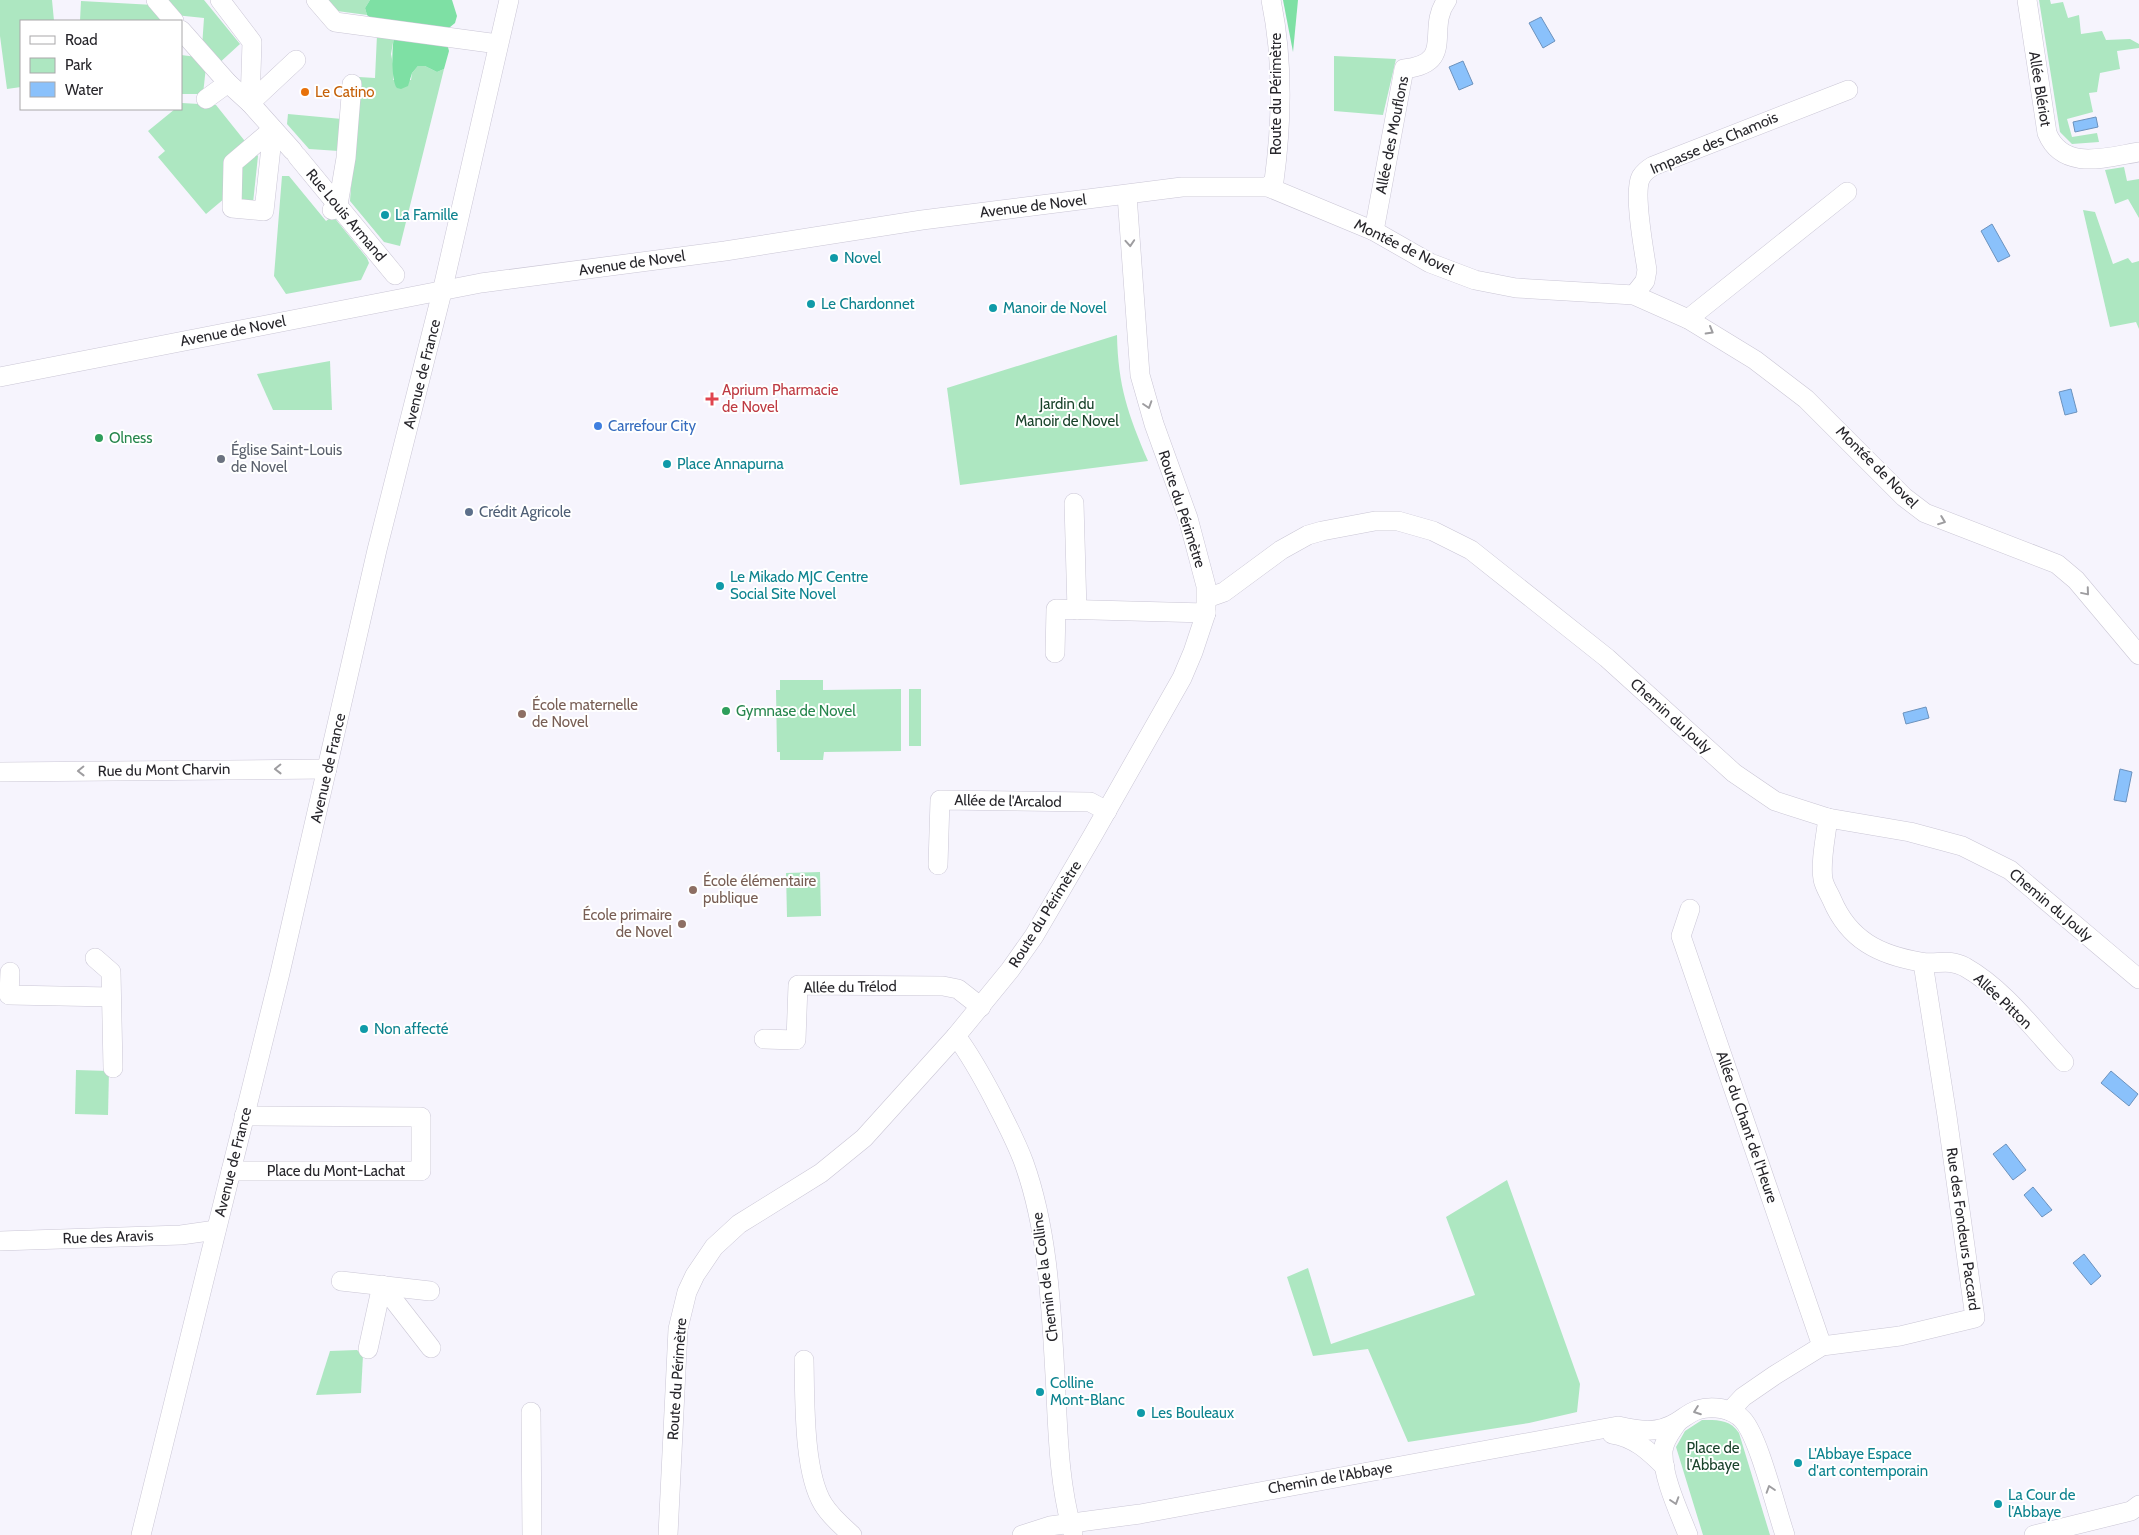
<svg xmlns="http://www.w3.org/2000/svg" width="2139" height="1535" font-family="Cabin,sans-serif">
  <style>
    .green { fill: #ade7c1 }
    .forest { fill: #7ee0a4 }
    .water { fill: #8ac1fb; stroke: #6c92bd }
    .lines { fill: none; stroke-linecap: round; stroke-linejoin: round }
    .street-casing { stroke: #cac6d5; stroke-width: 20 }
    .street { stroke: #fff; stroke-width: 19 }
    .oneway { stroke: #9e9da0 }
    .food-dot { fill: #e8710a; stroke: #fff; stroke-width: 2 }
    .culture-dot { fill: #0f9aa8; stroke: #fff; stroke-width: 2 }
    .health-dot { fill: #e0444e; stroke: #fff; stroke-width: 2 }
    .shop-dot { fill: #3f7fe0; stroke: #fff; stroke-width: 2 }
    .leisure-dot { fill: #2e9e5b; stroke: #fff; stroke-width: 2 }
    .worship-dot { fill: #6b7280; stroke: #fff; stroke-width: 2 }
    .service-dot { fill: #5c6f8a; stroke: #fff; stroke-width: 2 }
    .education-dot { fill: #8d6e63; stroke: #fff; stroke-width: 2 }
    .labels { text-anchor: middle; dominant-baseline: central; stroke-width: 4; stroke-linejoin: round; paint-order: stroke }
    .street-label { font-size: 15px; fill: #27262b; stroke: #fff }
    .food-label { font-size: 15px; fill: #c56008; stroke: #fff; text-anchor: start }
    .culture-label { font-size: 15px; fill: #0d838f; stroke: #fff; text-anchor: start }
    .health-label { font-size: 15px; fill: #be3a42; stroke: #fff; text-anchor: start }
    .park-label { font-size: 15px; fill: #1a432b; stroke: #fff }
    .shop-label { font-size: 15px; fill: #366cbe; stroke: #fff; text-anchor: start }
    .leisure-label { font-size: 15px; fill: #27864d; stroke: #fff; text-anchor: start }
    .worship-label { font-size: 15px; fill: #5b616d; stroke: #fff; text-anchor: start }
    .service-label { font-size: 15px; fill: #4e5e75; stroke: #fff; text-anchor: start }
    .education-label { font-size: 15px; fill: #785e54; stroke: #fff; text-anchor: start }
  </style>
  <rect width="100%" height="100%" fill="#f6f4fd"/>
  <g class="green">
    <polygon points="0,0 52,0 54,21 21,21 21,87 7,89 0,36"/>
    <polygon points="162,0 204,0 240,44 217,65 202,47 204,18 175,15"/>
    <polygon points="328,0 370,0 365,8 367,15 337,11"/>
    <polygon points="2039,0 2050,0 2051,4 2063,2 2068,18 2079,15 2081,34 2102,31 2106,40 2130,39 2139,44 2139,48 2117,51 2120,69 2100,73 2097,92 2089,93 2093,112 2067,119 2072,137 2097,133 2099,142 2072,144 2060,132"/>
    <polygon points="81,1 154,5 164,21 80,21"/>
    <polygon points="377,35 394,37 391,54 394,69 393,80 411,80 412,73 418,66 425,66 437,72 444,69 400,246 384,242 350,201 359,77 375,78"/>
    <polygon points="181,55 197,57 206,67 203,94 181,94"/>
    <polygon points="1334,56 1396,59 1383,115 1334,111"/>
    <polygon points="182,103 216,105 248,145 225,198 206,214 158,157 165,151 148,131 175,109 181,109"/>
    <polygon points="288,114 342,119 339,151 309,149 287,124"/>
    <polygon points="254,152 258,156 253,203 235,201 238,165"/>
    <polygon points="2124,167 2127,181 2139,179 2139,218 2128,199 2115,204 2105,170"/>
    <polygon points="282,176 289,176 326,221 333,216 367,258 369,263 361,280 286,294 274,276"/>
    <polygon points="2083,210 2095,212 2113,264 2128,258 2132,263 2139,261 2139,329 2136,322 2110,327"/>
    <path d="M1117,335C1118,386 1128,414 1148,461L960,485L947,388Z"/>
    <polygon points="330,361 332,410 273,410 257,374"/>
    <polygon points="780,680 823,680 823,690 901,689 901,751 824,752 823,760 780,760 780,752 777,752 776,690 780,690"/>
    <rect x="909" y="689" width="12" height="57"/>
    <polygon points="820,872 821,916 787,917 786,873"/>
    <polygon points="76,1070 109,1071 108,1115 75,1114"/>
    <polygon points="1507,1180 1580,1384 1577,1412 1529,1423 1408,1442 1368,1349 1313,1356 1287,1277 1308,1268 1331,1344 1475,1295 1446,1217"/>
    <polygon points="357,1350 363,1355 361,1393 316,1395 330,1351"/>
    <path d="M1702,1420C1717,1420 1730,1419 1739,1433L1770,1535H1703L1676,1447L1685,1431Z"/>
  </g>
  <g class="forest">
    <path d="M370,0H452L457,16L455,23L444,32L449,51L444,69L437,72L425,66H418L412,73L408,86L401,89L397,88C391,81 392,47 394,37L367,15L365,8Z"/>
    <polygon points="1283,0 1298,0 1293,52"/>
  </g>
  <g class="water">
    <polygon points="1541,17 1555,41 1543,48 1529,23"/>
    <polygon points="1463,61 1473,84 1459,90 1449,67"/>
    <polygon points="2096,117 2098,127 2075,132 2073,122"/>
    <polygon points="1992,224 2010,256 1998,262 1981,231"/>
    <polygon points="2071,389 2077,412 2065,415 2059,392"/>
    <polygon points="1926,707 1929,718 1906,724 1903,713"/>
    <polygon points="2120,769 2132,772 2126,802 2114,800"/>
    <polygon points="2111,1071 2138,1094 2129,1106 2101,1083"/>
    <polygon points="2006,1144 2026,1170 2013,1180 1993,1154"/>
    <polygon points="2033,1187 2052,1210 2042,1217 2024,1195"/>
    <polygon points="2084,1254 2101,1276 2091,1285 2073,1263"/>
  </g>
  <g class="lines">
    <defs>
      <g id="street">
        <polyline points="156,0 174,21"/>
        <polyline points="220,0 252,42 250,103 293,151"/>
        <polyline points="316,0 335,22 498,44"/>
        <path d="M2027,0L2047,133C2063,172 2107,157 2139,152"/>
        <polyline points="181,30 228,83 250,103 296,60"/>
        <polyline points="206,99 228,83"/>
        <polygon points="273,129 264,211 232,208 233,163"/>
        <polyline points="297,156 395,275"/>
        <path d="M1268,187L1274,181C1282,122 1283,58 1271,0"/>
        <polyline points="332,210 338,205 346,158 352,84"/>
        <path d="M1374,231L1404,69C1457,63 1425,29 1447,0"/>
        <path d="M1634,295L1645,281L1647,270C1644,251 1633,192 1641,177C1644,172 1648,169 1653,166L1848,90"/>
        <polyline points="1688,319 1847,192"/>
        <polyline points="0,377 481,283 725,251 922,220 1182,187 1268,187 1374,231 1430,263 1475,280 1516,288 1634,295 1688,319 1755,360 1806,399 1904,497 1925,513 2057,564 2076,580 2139,655"/>
        <polyline points="1074,503 1077,610"/>
        <polyline points="1207,598 1224,592 1281,550 1308,535 1322,531 1375,521 1398,521 1433,531 1471,550 1607,658 1734,773 1775,801 1828,818 1910,832 1962,846 2010,870 2139,979"/>
        <polyline points="1055,653 1056,609 1206,613"/>
        <polyline points="0,772 327,769"/>
        <path d="M1828,818C1826,835 1820,863 1823,879C1824,886 1829,893 1832,900C1849,940 1879,955 1921,962C1937,965 1948,958 1965,967C2004,989 2034,1030 2064,1062"/>
        <polyline points="938,865 940,800 1090,802 1107,811"/>
        <polyline points="1690,909 1681,936 1822,1346"/>
        <polyline points="95,958 111,972 113,1068"/>
        <polyline points="10,972 9,995 111,997"/>
        <path d="M956,1036C971,1056 983,1078 995,1101C1005,1121 1016,1141 1024,1163C1048,1230 1051,1305 1055,1375C1058,1428 1058,1482 1073,1533"/>
        <polyline points="764,1039 796,1040 798,985 943,986 958,989 981,1007"/>
        <polyline points="231,1171 421,1171 421,1117 244,1116"/>
        <polyline points="0,1241 181,1235 216,1230"/>
        <polyline points="341,1281 430,1291"/>
        <polyline points="368,1349 382,1285 431,1348"/>
        <path d="M804,1360C805,1399 803,1471 823,1504C831,1517 842,1526 852,1535"/>
        <polyline points="1730,1411 1743,1397 1775,1375 1822,1346 1900,1336 1975,1318 1947,1116 1923,963"/>
        <polyline points="531,1412 532,1535"/>
        <path d="M1677,1423C1671,1432 1664,1440 1663,1451C1662,1476 1679,1512 1688,1535"/>
        <path d="M1612,1434C1634,1437 1649,1451 1665,1467"/>
        <polyline points="141,1535 280,973 377,550 442,292 509,0"/>
        <polyline points="668,1535 678,1329 687,1292 695,1275 714,1247 739,1224 821,1173 864,1138 956,1036 1010,970 1034,936 1093,835 1182,678 1193,652 1206,613 1206,586 1188,518 1154,424 1140,375 1127,195"/>
        <path d="M1022,1535L1050,1526L1140,1514L1618,1426C1639,1431 1658,1434 1677,1422C1684,1418 1689,1413 1697,1410C1712,1405 1732,1408 1743,1420C1759,1438 1776,1509 1785,1535"/>
        <polyline points="2034,1535 2131,1511 2139,1505"/>
      </g>
    </defs>
    <use href="#street" class="street-casing"/>
    <use href="#street" class="street"/>
  </g>
  <defs><path id="oneway-chevron" d="M-2-3.5L2.5 0L-2 3.5" fill="none" stroke-width="1.6" stroke-linecap="round" stroke-linejoin="round" transform="scale(1.25)"/></defs>
  <g class="oneway">
    <use href="#oneway-chevron" transform="translate(1130 243) rotate(86)"/>
    <use href="#oneway-chevron" transform="translate(1710 331) rotate(30)"/>
    <use href="#oneway-chevron" transform="translate(1148 405) rotate(72)"/>
    <use href="#oneway-chevron" transform="translate(1942 521) rotate(21)"/>
    <use href="#oneway-chevron" transform="translate(2086 592) rotate(50)"/>
    <use href="#oneway-chevron" transform="translate(278 769) rotate(179)"/>
    <use href="#oneway-chevron" transform="translate(81 771) rotate(179)"/>
    <use href="#oneway-chevron" transform="translate(1697 1411) rotate(160)"/>
    <use href="#oneway-chevron" transform="translate(1770 1489) rotate(-108)"/>
    <use href="#oneway-chevron" transform="translate(1675 1501) rotate(72)"/>
  </g>
  <circle class="food-dot" cx="305" cy="92" r="5"/>
  <g class="culture-dot">
    <circle cx="385" cy="215" r="5"/>
    <circle cx="834" cy="258" r="5"/>
    <circle cx="811" cy="304" r="5"/>
    <circle cx="993" cy="308" r="5"/>
    <circle cx="667" cy="464" r="5"/>
    <circle cx="720" cy="586" r="5"/>
    <circle cx="364" cy="1029" r="5"/>
    <circle cx="1040" cy="1392" r="5"/>
    <circle cx="1141" cy="1413" r="5"/>
    <circle cx="1798" cy="1463" r="5"/>
    <circle cx="1998" cy="1504" r="5"/>
  </g>
  <path class="health-dot" d="M709.5 391.5h5v5h5v5h-5v5h-5v-5h-5v-5h5z"/>
  <circle class="shop-dot" cx="598" cy="426" r="5"/>
  <g class="leisure-dot">
    <circle cx="99" cy="438" r="5"/>
    <circle cx="726" cy="711" r="5"/>
  </g>
  <circle class="worship-dot" cx="221" cy="459" r="5"/>
  <circle class="service-dot" cx="469" cy="512" r="5"/>
  <g class="education-dot">
    <circle cx="522" cy="714" r="5"/>
    <circle cx="693" cy="890" r="5"/>
    <circle cx="682" cy="924" r="5"/>
  </g>
  <g class="labels">
    <g class="street-label">
      <text transform="translate(2040 89) rotate(81)">Allée Blériot</text>
      <text transform="translate(1276 94) rotate(-90)">Route du Périmètre</text>
      <text transform="translate(1392 135) rotate(-79)">Allée des Mouflons</text>
      <text transform="translate(1714 143) rotate(-23)">Impasse des Chamois</text>
      <text transform="translate(1033 206) rotate(-7)">Avenue de Novel</text>
      <text transform="translate(346 215) rotate(50)">Rue Louis Armand</text>
      <text transform="translate(1404 247) rotate(26)">Montée de Novel</text>
      <text transform="translate(632 263) rotate(-8)">Avenue de Novel</text>
      <text transform="translate(233 331) rotate(-11)">Avenue de Novel</text>
      <text transform="translate(422 374) rotate(-76)">Avenue de France</text>
      <text transform="translate(1877 467) rotate(45)">Montée de Novel</text>
      <text transform="translate(1182 509) rotate(72)">Route du Périmètre</text>
      <text transform="translate(1671 716) rotate(42)">Chemin du Jouly</text>
      <text transform="translate(328 768) rotate(-77)">Avenue de France</text>
      <text transform="translate(164 770) rotate(-1)">Rue du Mont Charvin</text>
      <text transform="translate(1008 801) rotate(1)">Allée de l'Arcalod</text>
      <text transform="translate(2051 905) rotate(40)">Chemin du Jouly</text>
      <text transform="translate(1045 914) rotate(-58)">Route du Périmètre</text>
      <text transform="translate(850 987) rotate(-1)">Allée du Trélod</text>
      <text transform="translate(2003 1001) rotate(43)">Allée Pitton</text>
      <text transform="translate(1747 1127) rotate(71)">Allée du Chant de l'Heure</text>
      <text transform="translate(233 1162) rotate(-76)">Avenue de France</text>
      <text x="336" y="1171">Place du Mont-Lachat</text>
      <text transform="translate(1963 1229) rotate(82)">Rue des Fondeurs Paccard</text>
      <text transform="translate(108 1237) rotate(-2)">Rue des Aravis</text>
      <text transform="translate(1045 1277) rotate(-97)">Chemin de la Colline</text>
      <text transform="translate(677 1379) rotate(-86)">Route du Périmètre</text>
      <text transform="translate(1330 1478) rotate(-10)">Chemin de l'Abbaye</text>
    </g>
    <g class="food-label">
      <text x="315" y="92">Le Catino</text>
    </g>
    <g class="culture-label">
      <text x="395" y="215">La Famille</text>
      <text x="844" y="258">Novel</text>
      <text x="821" y="304">Le Chardonnet</text>
      <text x="1003" y="308">Manoir de Novel</text>
      <text x="677" y="464">Place Annapurna</text>
      <text x="730" y="577">Le Mikado MJC Centre<tspan x="730" dy="17">Social Site Novel</tspan></text>
      <text x="374" y="1029">Non affecté</text>
      <text x="1050" y="1383">Colline<tspan x="1050" dy="17">Mont-Blanc</tspan></text>
      <text x="1151" y="1413">Les Bouleaux</text>
      <text x="1808" y="1454">L'Abbaye Espace<tspan x="1808" dy="17">d'art contemporain</tspan></text>
      <text x="2008" y="1495">La Cour de<tspan x="2008" dy="17">l'Abbaye</tspan></text>
    </g>
    <g class="health-label">
      <text x="722" y="390">Aprium Pharmacie<tspan x="722" dy="17">de Novel</tspan></text>
    </g>
    <g class="park-label">
      <text x="1067" y="404">Jardin du<tspan x="1067" dy="17">Manoir de Novel</tspan></text>
      <text x="1713" y="1448">Place de<tspan x="1713" dy="17">l'Abbaye</tspan></text>
    </g>
    <g class="shop-label">
      <text x="608" y="426">Carrefour City</text>
    </g>
    <g class="leisure-label">
      <text x="109" y="438">Olness</text>
      <text x="736" y="711">Gymnase de Novel</text>
    </g>
    <g class="worship-label">
      <text x="231" y="450">Église Saint-Louis<tspan x="231" dy="17">de Novel</tspan></text>
    </g>
    <g class="service-label">
      <text x="479" y="512">Crédit Agricole</text>
    </g>
    <g class="education-label">
      <text x="532" y="705">École maternelle<tspan x="532" dy="17">de Novel</tspan></text>
      <text x="703" y="881">École élémentaire<tspan x="703" dy="17">publique</tspan></text>
      <text x="672" y="915" text-anchor="end">École primaire<tspan x="672" dy="17">de Novel</tspan></text>
    </g>
  </g>
  <rect x="20" y="20" width="162" height="90" fill="#ffffff" stroke="#a9a8aa"/>
  <rect x="30" y="36" width="25" height="8" fill="#ffffff" stroke="#a9a8aa"/>
  <text x="65" y="45" font-size="15" fill="#27262b">Road</text>
  <rect x="30" y="58" width="25" height="15" fill="#ade7c1" stroke="#a9a8aa"/>
  <text x="65" y="70" font-size="15" fill="#27262b">Park</text>
  <rect x="30" y="82" width="25" height="15" fill="#8ac1fb" stroke="#a9a8aa"/>
  <text x="65" y="95" font-size="15" fill="#27262b">Water</text>
</svg>
